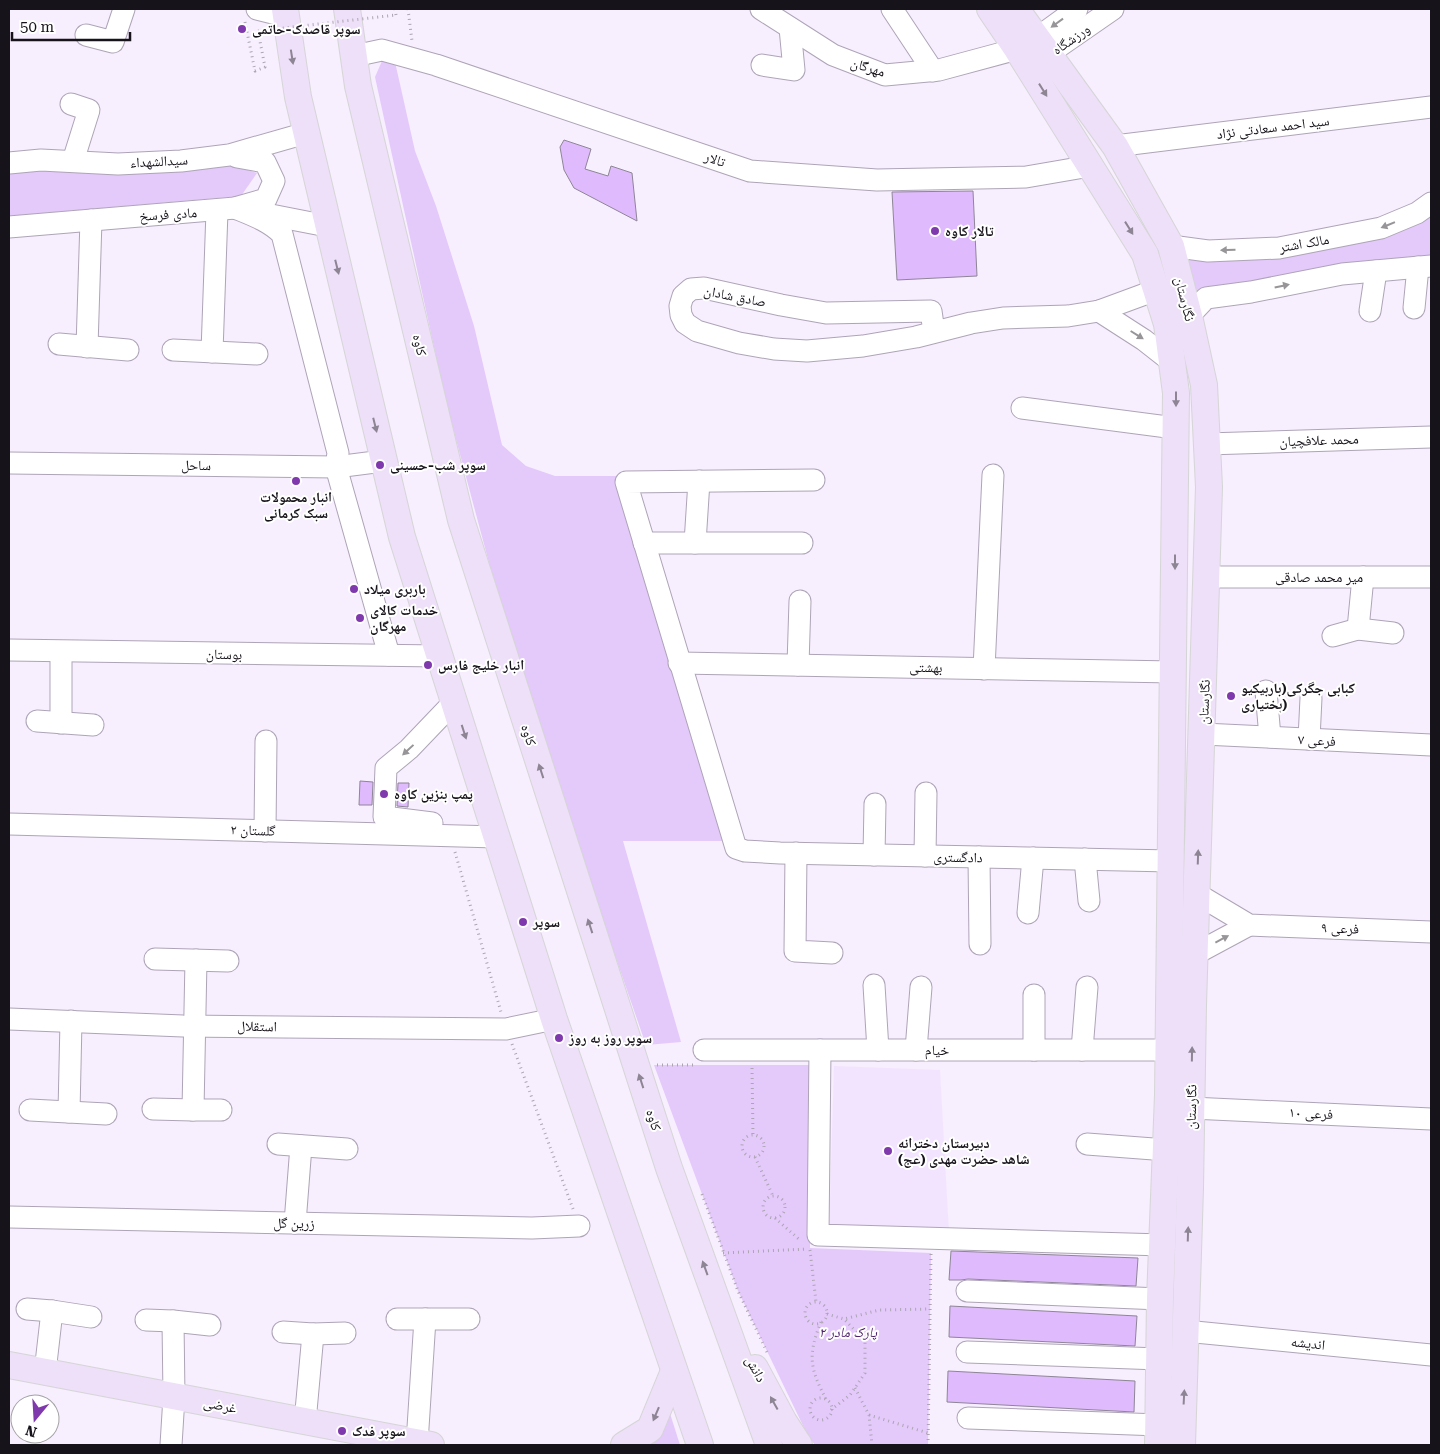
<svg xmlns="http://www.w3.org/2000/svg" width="1440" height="1454" font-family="'Roboto Serif','Noto Naskh Arabic',serif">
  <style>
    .built { fill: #f2e4fe }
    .green { fill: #e4c9fb }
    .building { fill: #dfbbfd; stroke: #8e8596 }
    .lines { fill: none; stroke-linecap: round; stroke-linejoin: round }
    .minor-casing { stroke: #aea4b7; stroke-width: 23 }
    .major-casing { stroke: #d5d5d6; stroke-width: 28 }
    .path { stroke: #ada5b2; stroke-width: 3; stroke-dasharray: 1 4; stroke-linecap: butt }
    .minor { stroke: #fff; stroke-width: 21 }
    .major { stroke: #ede0f8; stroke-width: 26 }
    .path-bridge { stroke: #ada5b2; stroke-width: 3; stroke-dasharray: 1 4; stroke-linecap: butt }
    .oneway { fill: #979598 }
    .oneway2 { fill: #8d8494 }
    .poi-dot { fill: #8039ac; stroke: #fff; stroke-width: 2 }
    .labels { text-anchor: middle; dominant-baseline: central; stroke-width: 4; stroke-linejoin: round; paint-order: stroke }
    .poi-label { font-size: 14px; font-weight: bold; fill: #17131a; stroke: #fff; text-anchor: start }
    .street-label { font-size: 14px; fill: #17131a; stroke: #fff }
    .park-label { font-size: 14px; font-style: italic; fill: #4e206b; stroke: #fff }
  </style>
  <rect width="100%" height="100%" fill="#f7eefe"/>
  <polygon class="built" points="834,1066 940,1070 949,1233 829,1232"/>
  <g class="green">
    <polygon points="382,61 395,62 415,151 436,206 474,326 502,445 526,466 555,476 616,476 725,833 722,841 623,841 681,1042 646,1045 583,863 523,678 488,559 446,402 375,77"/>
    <polygon points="234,165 257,173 241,196 9,216 9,171"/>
    <polygon points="1431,214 1431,259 1242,286 1196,290 1185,254 1311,251 1386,238 1422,221"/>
    <polygon points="654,1065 809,1065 810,1248 931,1253 928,1445 815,1445 808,1436 738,1291"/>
    <polygon points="667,1404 680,1445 639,1445"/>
  </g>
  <g class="building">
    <polygon points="564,140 591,149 585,169 608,176 611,166 632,173 637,221 574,188 564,170 560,147"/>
    <polygon points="973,191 977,276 897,280 892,192"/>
    <polygon points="360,781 373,782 372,805 359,805"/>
    <polygon points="398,783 409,783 408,807 397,806"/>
    <polygon points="951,1251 1138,1258 1136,1286 968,1279 961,1280 949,1280"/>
    <polygon points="950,1306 1137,1316 1135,1346 949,1337"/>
    <polygon points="948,1371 1135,1381 1134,1412 947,1402"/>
  </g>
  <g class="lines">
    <defs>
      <g id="minor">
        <polyline points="257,9 285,16"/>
        <polyline points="761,9 833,55 885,75 939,70 1017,49"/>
        <polyline points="892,9 933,71"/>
        <polyline points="86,35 113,42 124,9"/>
        <polyline points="1037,38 1077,9"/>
        <polyline points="354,56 382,50 436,65 750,171 877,180 1026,177 1090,166"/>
        <polyline points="1035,63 1113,9"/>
        <polyline points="762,65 794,70 790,28"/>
        <polyline points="71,104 89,110 73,161"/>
        <polyline points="1115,146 1431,107"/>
        <polyline points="237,157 265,162 274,181 266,199 238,207"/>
        <polyline points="9,163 41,160 118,164 181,161 229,155 306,133"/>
        <path d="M235,208C252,215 269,221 282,234L338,453L336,467L389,655"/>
        <polyline points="9,227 235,208 327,226"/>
        <polyline points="1171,246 1208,251 1279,248 1381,228 1417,213 1431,203"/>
        <polyline points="1414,308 1418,267"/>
        <polyline points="1099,311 1144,340 1172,362"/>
        <polyline points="1370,311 1376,271"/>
        <polyline points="1189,316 1206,298 1251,292 1342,274 1431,266"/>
        <polyline points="934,332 931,311 826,313 781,305 704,288 691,289 683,296 680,306 681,315 685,323 697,331 739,343 774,349 807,351 863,346 916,337 971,323 1003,318 1068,316 1099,311 1156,290"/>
        <polyline points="59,344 128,350"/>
        <polyline points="87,347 91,220"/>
        <polyline points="173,350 257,354"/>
        <polyline points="212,352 217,211"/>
        <polyline points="1022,408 1175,428"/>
        <polyline points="1207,444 1431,437"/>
        <polyline points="9,463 336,467 383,461"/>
        <polyline points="814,480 626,482 736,848 745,851 780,853 1171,861"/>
        <polyline points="644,543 802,543"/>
        <polyline points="695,543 699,481"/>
        <polyline points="1207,577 1431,577"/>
        <polyline points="1358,629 1363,577"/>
        <polyline points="1333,636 1358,629 1393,633"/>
        <polyline points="9,650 439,656"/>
        <polyline points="61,652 61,723"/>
        <polyline points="679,663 1174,672"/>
        <polyline points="798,665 800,601"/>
        <polyline points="984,669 993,475"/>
        <polyline points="1266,691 1270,737"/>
        <polyline points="37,721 93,725"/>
        <polyline points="1203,734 1431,745"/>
        <polyline points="1309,739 1311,698"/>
        <polyline points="432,823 384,817 386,768 409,749 454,702"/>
        <polyline points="9,824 497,837"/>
        <polyline points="265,831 266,741"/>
        <polyline points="796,853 795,951 832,953"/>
        <polyline points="874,855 875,804"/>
        <polyline points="925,856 926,793"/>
        <polyline points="979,857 980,944"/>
        <polyline points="1085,859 1089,901"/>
        <polyline points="1197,894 1249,925 1431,932"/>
        <polyline points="1028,913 1033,858"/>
        <polyline points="1195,954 1249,925"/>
        <polyline points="155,959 228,961"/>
        <polyline points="874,985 878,1050"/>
        <polyline points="1034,995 1034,1050"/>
        <polyline points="9,1019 183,1026 506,1029 554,1019"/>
        <polyline points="704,1050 1169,1050"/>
        <polyline points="820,1050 818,1235 1163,1245"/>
        <polyline points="916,1050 921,987"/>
        <polyline points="1082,1050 1087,987"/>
        <polyline points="1191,1108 1431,1119"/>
        <polyline points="153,1109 193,1110 196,960"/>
        <polyline points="30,1110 106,1114"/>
        <polyline points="193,1110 221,1110"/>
        <polyline points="69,1112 71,1021"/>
        <polyline points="278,1144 347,1149"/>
        <polyline points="1087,1144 1167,1150"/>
        <polyline points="9,1217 532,1228 579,1226"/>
        <polyline points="295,1223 301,1146"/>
        <polyline points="967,1291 1160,1299"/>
        <polyline points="27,1309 52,1311 91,1317"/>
        <polyline points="397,1319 469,1319"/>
        <polyline points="146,1320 173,1321 210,1325"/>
        <polyline points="1185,1331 1431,1355"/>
        <polyline points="283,1332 313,1334 345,1333"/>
        <polyline points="967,1352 1159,1359"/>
        <polyline points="45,1372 52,1311"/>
        <polyline points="968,1418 1159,1425"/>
        <polyline points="305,1422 313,1334"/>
        <polyline points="417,1443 425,1319"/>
        <polyline points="171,1445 174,1397 173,1321"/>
      </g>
      <g id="major">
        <polyline points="285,9 298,97 402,537 554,1019 700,1445"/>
        <polyline points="347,9 358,86 461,520 669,1168 769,1445"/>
        <polyline points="990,9 1017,49 1145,254 1167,324 1176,393 1168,1095 1160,1299 1158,1445"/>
        <polyline points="1016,9 1115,146 1171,246 1189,316 1204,385 1209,487 1193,1005 1190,1188 1182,1445"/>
        <polyline points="9,1365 431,1445"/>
        <polyline points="755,1368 784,1422 799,1445"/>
        <polyline points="624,1445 650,1429 674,1371"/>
      </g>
    </defs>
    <use href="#minor" class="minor-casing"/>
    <use href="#major" class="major-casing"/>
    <g class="path">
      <polyline points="395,9 396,15"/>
      <polyline points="408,9 412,41"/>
      <polyline points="245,22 255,71 265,67 258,31"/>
      <polyline points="455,852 501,1012"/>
      <polyline points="512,1044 573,1209"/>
      <polyline points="657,1065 693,1065"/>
      <polyline points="752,1068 753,1135"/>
      <circle cx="753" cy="1146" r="11"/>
      <polyline points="755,1157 773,1196"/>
      <polyline points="702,1194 738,1291 767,1352"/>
      <circle cx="774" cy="1207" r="11"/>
      <polyline points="775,1218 801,1241"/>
      <polyline points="810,1250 816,1302"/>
      <polyline points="723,1253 807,1249"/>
      <circle cx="816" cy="1313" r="11"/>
      <polyline points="827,1314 844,1319 879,1310 930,1309"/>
      <path d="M821,1322C807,1356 810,1369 827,1401"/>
      <polyline points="855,1388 869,1415 872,1445"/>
      <circle cx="821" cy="1409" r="11"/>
      <polyline points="831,1410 850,1395 865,1373 865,1341 844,1319"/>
      <polyline points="869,1415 928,1433"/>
      <polyline points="928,1445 931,1254"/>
    </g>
    <use href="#minor" class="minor"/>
    <use href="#major" class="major"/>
    <polyline class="path-bridge" points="258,31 396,15"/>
  </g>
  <defs><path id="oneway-solid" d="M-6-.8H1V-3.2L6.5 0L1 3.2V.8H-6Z" transform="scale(1.25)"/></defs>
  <g class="oneway">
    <use href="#oneway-solid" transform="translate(1057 23) rotate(144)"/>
    <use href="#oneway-solid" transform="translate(1388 225) rotate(158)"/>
    <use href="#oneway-solid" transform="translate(1228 250) rotate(178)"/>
    <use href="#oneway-solid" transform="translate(1282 286) rotate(-12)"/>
    <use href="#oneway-solid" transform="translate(1137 335) rotate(32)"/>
    <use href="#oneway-solid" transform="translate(408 750) rotate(137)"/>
    <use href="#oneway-solid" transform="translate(1222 939) rotate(-28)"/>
  </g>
  <g class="oneway2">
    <use href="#oneway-solid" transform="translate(292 57) rotate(81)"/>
    <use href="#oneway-solid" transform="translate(1043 90) rotate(58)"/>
    <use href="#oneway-solid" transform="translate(1129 228) rotate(58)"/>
    <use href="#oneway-solid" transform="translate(337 267) rotate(76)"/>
    <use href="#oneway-solid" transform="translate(1176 399) rotate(90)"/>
    <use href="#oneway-solid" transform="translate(375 425) rotate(76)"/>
    <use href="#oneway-solid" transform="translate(1175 562) rotate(90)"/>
    <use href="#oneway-solid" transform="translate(464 732) rotate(72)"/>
    <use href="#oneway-solid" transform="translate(541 771) rotate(-108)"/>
    <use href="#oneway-solid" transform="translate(1198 857) rotate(-88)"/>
    <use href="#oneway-solid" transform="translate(590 926) rotate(-108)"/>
    <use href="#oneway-solid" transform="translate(1192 1054) rotate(-89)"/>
    <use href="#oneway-solid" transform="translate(641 1081) rotate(-108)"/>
    <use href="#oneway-solid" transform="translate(1188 1234) rotate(-88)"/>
    <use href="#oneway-solid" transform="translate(705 1268) rotate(-110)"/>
    <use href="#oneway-solid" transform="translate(1184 1397) rotate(-87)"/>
    <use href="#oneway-solid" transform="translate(774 1403) rotate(-119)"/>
    <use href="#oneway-solid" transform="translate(656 1414) rotate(113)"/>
  </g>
  <g class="poi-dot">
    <circle cx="242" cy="29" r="5"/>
    <circle cx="935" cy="231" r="5"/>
    <circle cx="380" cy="465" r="5"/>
    <circle cx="296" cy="481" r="5"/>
    <circle cx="354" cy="589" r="5"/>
    <circle cx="360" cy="618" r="5"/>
    <circle cx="428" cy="665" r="5"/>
    <circle cx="1231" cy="696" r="5"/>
    <circle cx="384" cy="794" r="5"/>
    <circle cx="523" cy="922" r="5"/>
    <circle cx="559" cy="1038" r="5"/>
    <circle cx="888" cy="1151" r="5"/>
    <circle cx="342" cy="1431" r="5"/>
  </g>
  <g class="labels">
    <g class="poi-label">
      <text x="252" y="29">سوپر قاصدک-حاتمی</text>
      <text x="945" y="231">تالار کاوه</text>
      <text x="390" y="465">سوپر شب-حسینی</text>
      <text x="296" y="497" text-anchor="middle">انبار محمولات<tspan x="296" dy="16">سبک کرمانی</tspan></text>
      <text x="364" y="589">باربری میلاد</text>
      <text x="370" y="610">خدمات کالای<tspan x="370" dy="16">مهرگان</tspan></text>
      <text x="438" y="665">انبار خلیج فارس</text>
      <text x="1241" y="688">کبابی جگرکی(باربیکیو<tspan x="1241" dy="16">بختیاری)</tspan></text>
      <text x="394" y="794">پمپ بنزین کاوه</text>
      <text x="533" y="922">سوپر</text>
      <text x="569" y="1038">سوپر روز به روز</text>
      <text x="898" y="1143">دبیرستان دخترانه<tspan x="898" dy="16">شاهد حضرت مهدی (عج)</tspan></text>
      <text x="352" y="1431">سوپر فدک</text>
    </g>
    <g class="street-label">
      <text transform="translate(1071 39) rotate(-35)">ورزشگاه</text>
      <text transform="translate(868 67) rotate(17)">مهرگان</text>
      <text transform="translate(1273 127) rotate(-7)">سید احمد سعادتی نژاد</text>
      <text transform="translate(715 159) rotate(19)">تالار</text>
      <text transform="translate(159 161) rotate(-3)">سیدالشهداء</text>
      <text transform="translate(168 214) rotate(-4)">مادی فرسخ</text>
      <text transform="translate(1304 243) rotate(-10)">مالک اشتر</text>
      <text transform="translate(735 296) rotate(11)">صادق شادان</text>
      <text transform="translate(1185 299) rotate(76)">نگارستان</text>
      <text transform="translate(420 345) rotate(77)">کاوه</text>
      <text transform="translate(1319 440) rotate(-2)">محمد علافچیان</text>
      <text transform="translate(196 465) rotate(1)">ساحل</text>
      <text x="1319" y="577">میر محمد صادقی</text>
      <text transform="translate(224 654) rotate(1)">بوستان</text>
      <text transform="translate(926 667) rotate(1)">بهشتی</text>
      <text transform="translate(1204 702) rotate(-88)">نگارستان</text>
      <text transform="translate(529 735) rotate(72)">کاوه</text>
      <text transform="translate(1317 740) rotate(3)">فرعی ۷</text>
      <text transform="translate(253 830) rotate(2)">گلستان ۲</text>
      <text transform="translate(958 857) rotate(1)">دادگستری</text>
      <text transform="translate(1340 928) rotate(2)">فرعی ۹</text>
      <text transform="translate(257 1026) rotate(1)">استقلال</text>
      <text x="937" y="1050">خیام</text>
      <text transform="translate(1191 1107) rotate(-89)">نگارستان</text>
      <text transform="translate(1311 1113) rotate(3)">فرعی ۱۰</text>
      <text transform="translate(654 1120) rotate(72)">کاوه</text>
      <text transform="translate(294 1223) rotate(1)">زرین گل</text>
      <text transform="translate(1308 1343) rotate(6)">اندیشه</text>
      <text transform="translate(756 1369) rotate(61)">دانش</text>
      <text transform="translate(220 1405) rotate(11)">غرضی</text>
    </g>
    <g class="park-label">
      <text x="848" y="1332">پارک مادر ۲</text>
    </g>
  </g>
  <rect width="1440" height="1454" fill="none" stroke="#17131a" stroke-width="20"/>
  <g transform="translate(35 1419) rotate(198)"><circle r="24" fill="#ffffff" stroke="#a2a1a3"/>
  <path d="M0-4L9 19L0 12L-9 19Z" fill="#8039ac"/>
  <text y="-8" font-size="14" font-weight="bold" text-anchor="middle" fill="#17131a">N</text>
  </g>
  <path d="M12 32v8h118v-8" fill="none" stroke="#17131a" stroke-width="2.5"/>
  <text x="20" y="32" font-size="15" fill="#17131a" stroke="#ffffff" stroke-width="4" paint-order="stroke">50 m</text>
</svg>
